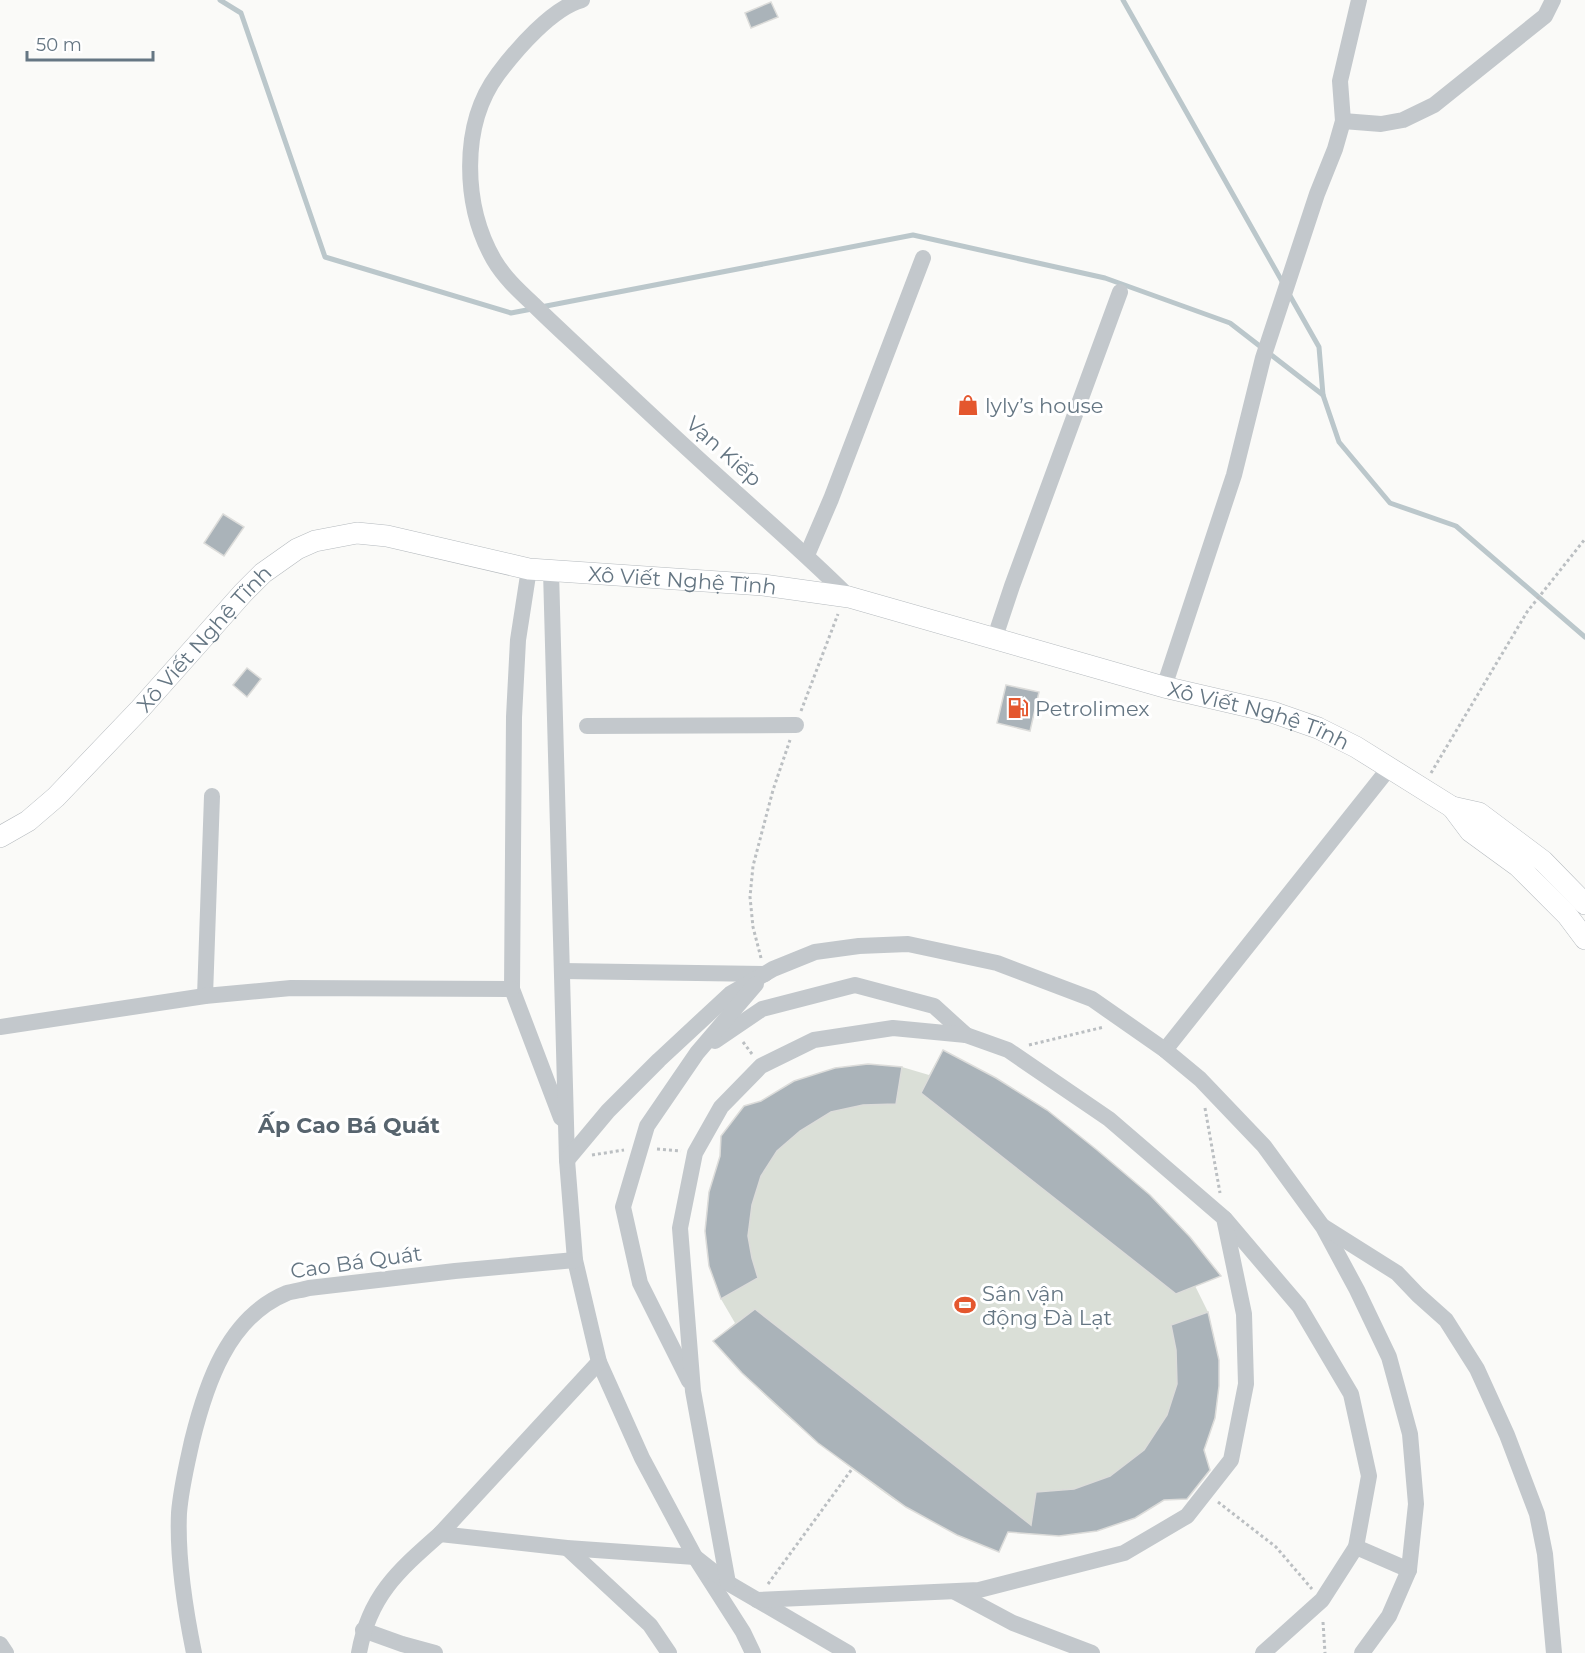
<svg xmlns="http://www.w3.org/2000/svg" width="1585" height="1653" font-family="Montserrat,sans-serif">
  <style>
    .pitch { fill: #dadfd7 }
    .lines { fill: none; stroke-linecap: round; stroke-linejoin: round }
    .stream { stroke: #bbc7cb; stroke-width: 5 }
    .building { fill: #aab3b9; stroke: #dcdcda; stroke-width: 1.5 }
    .major-casing { stroke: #b5babe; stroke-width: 22 }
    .path { stroke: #bbbfc2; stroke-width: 3; stroke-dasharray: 3 3; stroke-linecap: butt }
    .minor { stroke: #c3c8cc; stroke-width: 16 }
    .major { stroke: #fff; stroke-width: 21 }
    .labels { text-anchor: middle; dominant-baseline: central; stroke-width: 6; stroke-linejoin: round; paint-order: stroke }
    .poi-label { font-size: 21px; fill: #657683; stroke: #fff; text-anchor: start }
    .street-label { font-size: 21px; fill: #657683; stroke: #fff }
    .neighbourhood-label { font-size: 22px; font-weight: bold; fill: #57646e; stroke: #fff }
  </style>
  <rect width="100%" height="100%" fill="#fafaf8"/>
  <path class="pitch" d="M943,1050L996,1078L1047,1110L1150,1195L1208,1312L1215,1341L1219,1360V1386L1215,1418L1204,1450L1210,1470L1187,1499L1164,1500L1097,1531L1059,1536L1009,1529L999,1552C968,1539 937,1525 908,1508C893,1500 880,1489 866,1479C810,1439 759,1393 713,1341L735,1323L721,1299L709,1266L705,1231L709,1192L720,1157L721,1136L744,1106L761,1101L794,1081L835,1068L868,1064L902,1067L929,1075Z"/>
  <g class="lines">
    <g class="stream">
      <polyline points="220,0 241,13 325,257 511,313 532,309"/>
      <polyline points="1123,0 1283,283"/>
      <polyline points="1289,294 1319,347 1323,395 1339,442 1390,503 1456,526 1585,637"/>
      <polyline points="541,307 913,235 1105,278 1230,323 1323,395"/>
    </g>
  </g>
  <g class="building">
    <polygon points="771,2 778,17 751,28 745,13"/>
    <polygon points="223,514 244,527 224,556 204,543"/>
    <polygon points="247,668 261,679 247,697 233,685"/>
    <polygon points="1006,685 1039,692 1030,731 997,723"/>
    <polygon points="943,1050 996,1078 1047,1110 1097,1150 1150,1195 1190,1237 1221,1276 1176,1294 921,1093"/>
    <polygon points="868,1064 902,1067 896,1104 863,1105 831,1112 800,1131 777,1151 761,1176 752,1205 748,1236 752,1258 758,1278 721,1299 709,1266 705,1231 709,1192 720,1156 721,1136 744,1106 761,1101 794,1081 835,1068"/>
    <polygon points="755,1309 1031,1525 1036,1492 1074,1489 1110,1476 1144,1450 1167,1415 1177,1384 1176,1350 1171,1325 1208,1312 1219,1360 1219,1386 1215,1418 1204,1450 1210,1470 1187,1499 1164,1500 1135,1518 1097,1531 1059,1536 1008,1532 999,1552 957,1535 906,1507 818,1443 742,1373 713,1341"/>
  </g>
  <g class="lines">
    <defs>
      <g id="major">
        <polyline points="1452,807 1470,831 1518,866 1567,915 1585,939"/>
        <path id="s1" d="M0,837L28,821L56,797L140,709L243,593L263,573L297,549L315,541L357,533L387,536L529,569L763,585L849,597L1164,687L1272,712L1318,728L1356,747L1452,807L1479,813L1543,861L1585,904"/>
      </g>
    </defs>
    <use href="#major" class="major-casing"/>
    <g class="path">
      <polyline points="801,711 838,614"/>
      <polyline points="1431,773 1527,612 1585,539"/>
      <polyline points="761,958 753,927 750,897 753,866 773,790 790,740"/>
      <polyline points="743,1042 752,1054"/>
      <polyline points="1029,1045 1104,1027"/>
      <polyline points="1205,1108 1220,1193"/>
      <polyline points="657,1149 681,1151"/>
      <polyline points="592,1155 624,1150"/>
      <polyline points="1218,1502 1276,1547 1312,1589"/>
      <polyline points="768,1584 852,1469"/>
      <polyline points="1323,1622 1325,1653"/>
    </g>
    <g class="minor">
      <path d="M582,0C552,8 516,50 498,74C460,125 463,206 494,260C504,277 518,290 533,304C551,322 570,339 589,357C630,395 671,434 712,471C758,513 805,553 849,597"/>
      <polyline points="1343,121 1381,124 1403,120 1434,105 1545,16 1553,0"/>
      <polyline points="807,555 831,499 923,258"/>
      <polyline points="529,569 518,640 514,717 512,989 561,1118"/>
      <polyline points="551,571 567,1160 575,1260 599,1362 642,1458 695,1557 743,1632 753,1653"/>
      <polyline points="994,640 1012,586 1120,292"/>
      <polyline points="1164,687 1234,475 1263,358 1317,194 1335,149 1343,121 1340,81 1359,0"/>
      <polyline points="587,726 796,725"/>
      <polyline points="562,971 765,974"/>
      <polyline points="205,996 212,796"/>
      <polyline points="0,1027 205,996 291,988 512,989"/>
      <polyline points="715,1041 762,1009 855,985 934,1006 966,1035"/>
      <polyline points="1165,1050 1390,767"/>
      <polyline points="567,1160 608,1111 659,1060 730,994 773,969 815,952 859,946 908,944 997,963 1092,999 1165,1050 1200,1079 1264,1146 1323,1227 1357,1290 1389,1357 1410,1434 1416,1504 1409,1570 1389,1616 1362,1653"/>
      <polyline points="1225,1219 1299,1306 1351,1394 1369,1476 1356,1547 1409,1570"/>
      <polyline points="1324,1227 1397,1273 1418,1295 1446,1320 1477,1369 1507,1435 1537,1514 1545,1554 1554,1653"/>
      <polyline points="689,1381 640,1283 623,1207 647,1126 697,1053 756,984"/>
      <polyline points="440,1534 567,1548 695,1557 728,1583 848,1653"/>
      <polyline points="567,1548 650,1625 669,1653"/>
      <polyline points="728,1583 693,1391 680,1228 695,1153 721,1107 761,1066 814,1040 893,1028 966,1035 1008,1050 1109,1119 1224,1218 1244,1314 1246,1384 1231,1460 1187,1516 1124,1553 979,1590 757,1600"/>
      <polyline points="955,1592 1013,1623 1092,1653"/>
      <polyline points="363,1630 402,1644 435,1653"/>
      <polyline points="0,1644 6,1653"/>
      <path d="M194,1653C185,1609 177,1557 179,1513C181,1488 187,1464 192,1441C206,1384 228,1317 287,1293C294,1291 302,1290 309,1288L455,1271L575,1260"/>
      <path d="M359,1653C369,1596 398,1571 440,1534L599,1362"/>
      <polyline points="1263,1653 1322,1600 1356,1547"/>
    </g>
    <use href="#major" class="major"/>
  </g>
  <defs>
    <symbol id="shop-bare" viewBox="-9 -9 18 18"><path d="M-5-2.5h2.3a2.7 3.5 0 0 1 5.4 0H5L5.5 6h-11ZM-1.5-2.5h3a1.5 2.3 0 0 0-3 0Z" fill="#e4572e" stroke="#fff" stroke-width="2.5" paint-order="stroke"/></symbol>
    <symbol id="fuel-bare" viewBox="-9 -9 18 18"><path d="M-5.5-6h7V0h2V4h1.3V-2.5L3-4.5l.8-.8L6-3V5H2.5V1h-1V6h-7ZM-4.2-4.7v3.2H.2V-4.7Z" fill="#e4572e" stroke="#fff" stroke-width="2.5" paint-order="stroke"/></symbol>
    <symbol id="stadium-bare" viewBox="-9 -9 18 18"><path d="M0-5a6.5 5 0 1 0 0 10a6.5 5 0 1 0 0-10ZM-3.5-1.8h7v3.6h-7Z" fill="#e4572e" stroke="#fff" stroke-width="2.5" paint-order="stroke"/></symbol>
  </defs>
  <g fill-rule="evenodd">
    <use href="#shop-bare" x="953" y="390" width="30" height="30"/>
    <use href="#fuel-bare" x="1003" y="693" width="30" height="30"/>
    <use href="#stadium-bare" x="950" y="1290" width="30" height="30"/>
  </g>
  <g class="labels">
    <g class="poi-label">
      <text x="985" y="405">lyly’s house</text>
      <text x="1035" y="708">Petrolimex</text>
      <text x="982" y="1293">Sân vận<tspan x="982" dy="24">động Đà Lạt</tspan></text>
    </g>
    <g class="street-label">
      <text transform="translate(724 451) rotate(42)">Vạn Kiếp</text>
      <text stroke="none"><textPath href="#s1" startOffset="808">Xô Viết Nghệ Tĩnh</textPath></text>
      <text stroke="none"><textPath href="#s1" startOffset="286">Xô Viết Nghệ Tĩnh</textPath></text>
      <text stroke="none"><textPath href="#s1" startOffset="1402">Xô Viết Nghệ Tĩnh</textPath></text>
      <text transform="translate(356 1262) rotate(-8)">Cao Bá Quát</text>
    </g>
    <g class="neighbourhood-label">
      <text x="349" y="1125">Ấp Cao Bá Quát</text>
    </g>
  </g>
  <path d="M27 51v9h126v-9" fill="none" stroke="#657683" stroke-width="3"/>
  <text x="36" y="51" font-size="18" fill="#657683" stroke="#ffffff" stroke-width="4.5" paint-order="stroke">50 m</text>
</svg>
